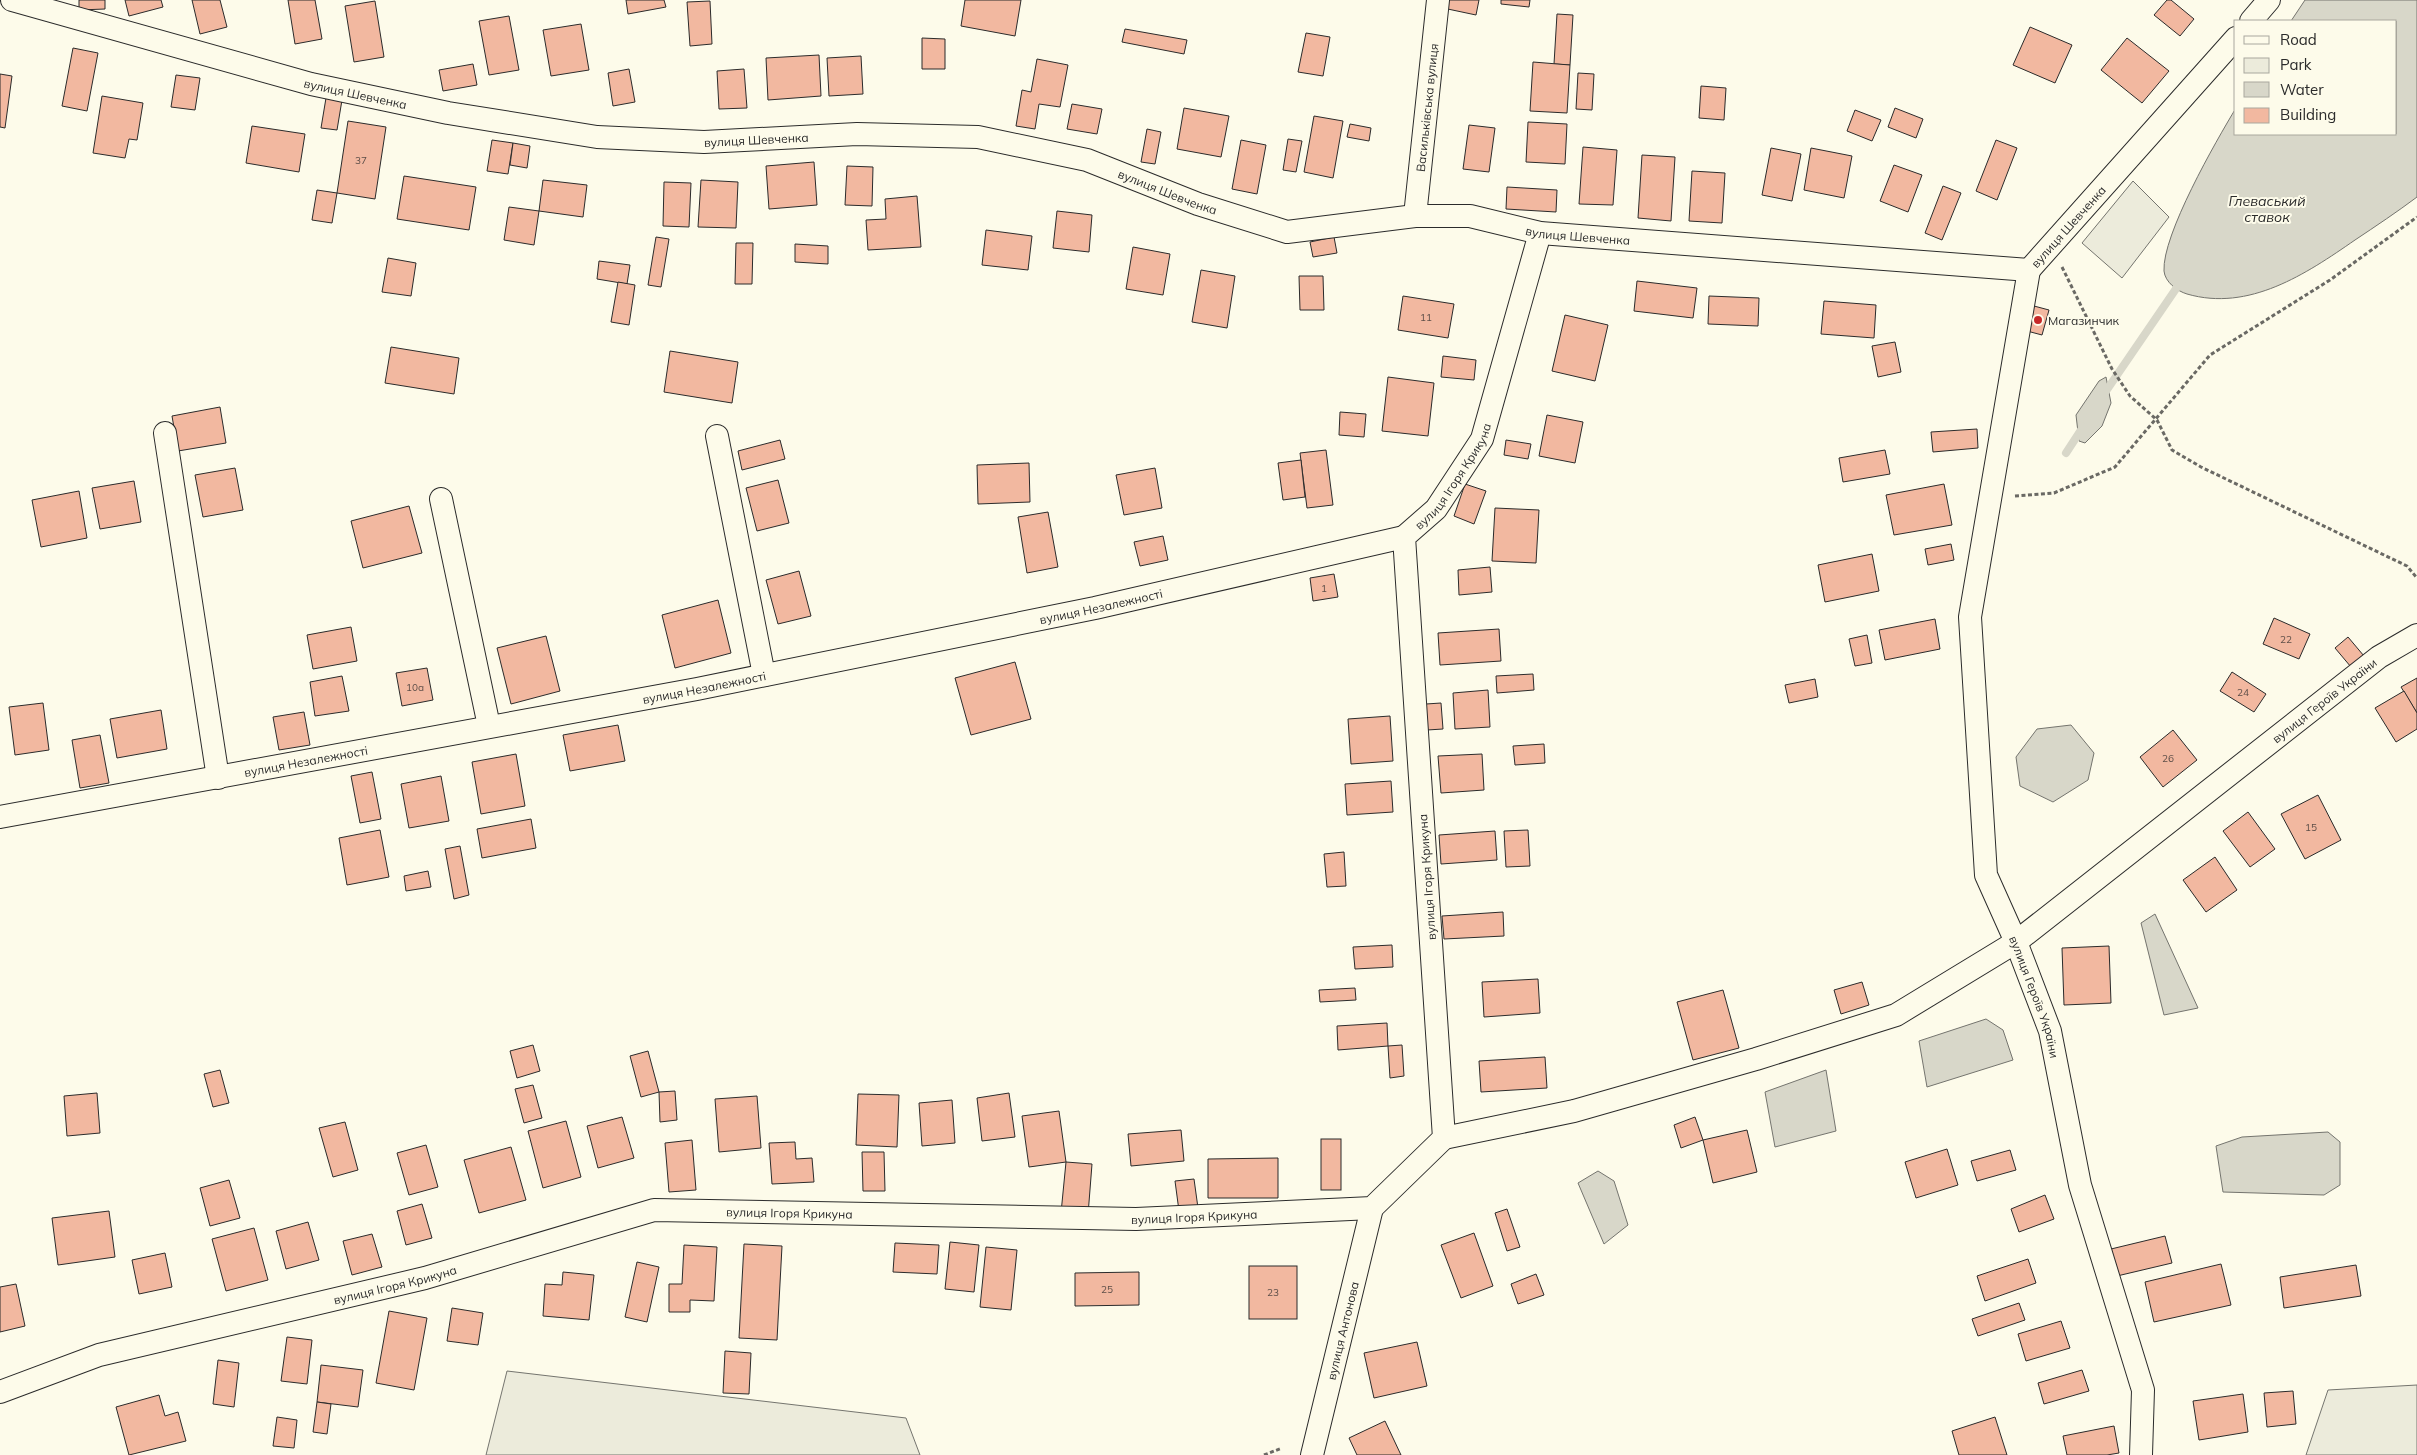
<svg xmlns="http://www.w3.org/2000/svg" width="2417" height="1455" font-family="Mulish,sans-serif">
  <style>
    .green { fill: #ecebdb; stroke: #74746e }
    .water { fill: #d8d7c9; stroke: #74746e }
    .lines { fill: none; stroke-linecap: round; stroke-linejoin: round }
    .stream { stroke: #d8d7c9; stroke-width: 8 }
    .building { fill: #f2b8a0; stroke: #2b2b2b }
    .minor-casing { stroke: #2b2b2b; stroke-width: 24 }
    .path { stroke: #6a6964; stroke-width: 3; stroke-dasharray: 4 2.5; stroke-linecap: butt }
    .minor { stroke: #fdfbea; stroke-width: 22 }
    .poi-dot { fill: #c62828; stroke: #fdfbea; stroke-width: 2 }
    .labels { text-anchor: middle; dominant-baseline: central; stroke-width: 4; stroke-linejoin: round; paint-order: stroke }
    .number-label { font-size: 10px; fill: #5d4e48 }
    .street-label { font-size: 12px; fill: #2b2b2b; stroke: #fdfbea }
    .poi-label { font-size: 12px; fill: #2b2b2b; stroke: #fdfbea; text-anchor: start }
    .water-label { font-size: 14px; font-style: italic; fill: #2b2b2b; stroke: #fdfbea }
  </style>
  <rect width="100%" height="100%" fill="#fdfbea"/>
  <g class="green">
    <polygon points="2133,181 2169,217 2122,278 2082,243"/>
    <polygon points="507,1371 906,1418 920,1455 486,1455"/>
    <polygon points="2417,1385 2417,1455 2306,1455 2328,1390"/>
  </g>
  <g class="water">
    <path d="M2305,0H2417V197C2397,212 2376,226 2355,240C2306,274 2249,312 2187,294C2177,291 2165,282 2164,271C2162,235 2216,141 2236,108V134H2396V21H2291Z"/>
    <polygon points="2106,377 2111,403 2102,426 2085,443 2079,441 2076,415 2099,381"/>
    <polygon points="2071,725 2094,753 2088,780 2053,802 2020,786 2016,757 2037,729"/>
    <polygon points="2155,914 2198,1008 2164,1015 2141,923"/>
    <polygon points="1986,1019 2003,1030 2013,1060 1927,1087 1919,1041"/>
    <polygon points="1826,1070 1836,1131 1775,1147 1765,1092"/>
    <polygon points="2328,1132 2340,1142 2340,1185 2324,1195 2223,1192 2216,1146 2242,1137"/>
    <polygon points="1598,1171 1614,1181 1628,1225 1604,1244 1578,1183"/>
  </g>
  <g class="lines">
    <g class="stream">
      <polyline points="2104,394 2182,280"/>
      <polyline points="2066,453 2083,427"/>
    </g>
  </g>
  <g class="building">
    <polygon points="79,0 105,0 105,9 79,10"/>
    <polygon points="125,0 161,0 163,7 129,16"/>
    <polygon points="192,0 220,0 227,27 200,34"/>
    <polygon points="288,0 315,0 322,39 295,44"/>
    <polygon points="626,0 664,0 666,7 628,14"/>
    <polygon points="965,0 1021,0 1015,36 961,26"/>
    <polygon points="1444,0 1479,0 1476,15 1443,8"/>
    <polygon points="1501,0 1530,0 1529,7 1501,4"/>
    <polygon points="2167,0 2171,0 2194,19 2180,36 2154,15"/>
    <polygon points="375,1 384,57 354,62 345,6"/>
    <polygon points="710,1 712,44 690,46 687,2"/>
    <polygon points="1557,14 1573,15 1570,65 1554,64"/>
    <polygon points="509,16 519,70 489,75 479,21"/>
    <polygon points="581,24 589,70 551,76 543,30"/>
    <polygon points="2030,27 2072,45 2055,83 2013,65"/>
    <polygon points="1125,29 1187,40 1184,54 1122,42"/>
    <polygon points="1306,33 1330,37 1323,76 1298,72"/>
    <polygon points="922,38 945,39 945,69 922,69"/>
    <polygon points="2127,38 2169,71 2142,103 2101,70"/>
    <polygon points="73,48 98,53 87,111 62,106"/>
    <polygon points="819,55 821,96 768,100 766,58"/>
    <polygon points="861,56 863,94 829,96 827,58"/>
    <polygon points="1037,59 1068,65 1060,107 1039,104 1035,129 1016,126 1022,90 1031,92"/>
    <polygon points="1533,62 1570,65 1567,113 1530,111"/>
    <polygon points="473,64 477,85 443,91 439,70"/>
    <polygon points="629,69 635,102 613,106 608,73"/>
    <polygon points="744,69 747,108 719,109 717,71"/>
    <polygon points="1578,73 1594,74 1592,110 1576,109"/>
    <polygon points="0,74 12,76 5,128 0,127"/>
    <polygon points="176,75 200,78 195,110 171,107"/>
    <polygon points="1701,86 1726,88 1724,120 1699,118"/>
    <polygon points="102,96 143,103 137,140 129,139 125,158 93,153"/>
    <polygon points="326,98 342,100 337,130 321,128"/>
    <polygon points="1072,104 1102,109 1097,134 1067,129"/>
    <polygon points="1184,108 1229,116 1221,157 1177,149"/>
    <polygon points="1895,108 1923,119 1916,138 1888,127"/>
    <polygon points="1855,110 1881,120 1872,141 1847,131"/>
    <polygon points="1314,116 1343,121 1333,178 1304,172"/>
    <polygon points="348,121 386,127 375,199 337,193"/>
    <polygon points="1528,122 1567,124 1565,164 1526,162"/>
    <polygon points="1350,124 1371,128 1369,141 1347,137"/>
    <polygon points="1469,125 1495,128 1489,172 1463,169"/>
    <polygon points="252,126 305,134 299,172 246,163"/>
    <polygon points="1147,129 1161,132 1155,164 1141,162"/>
    <polygon points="1288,139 1302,141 1296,172 1283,170"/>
    <polygon points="492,140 513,143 508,174 487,171"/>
    <polygon points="1241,140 1266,145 1257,194 1232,189"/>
    <polygon points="1996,140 2017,148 1997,200 1976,191"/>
    <polygon points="513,143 530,146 527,168 510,165"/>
    <polygon points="1583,147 1617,150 1613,205 1579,204"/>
    <polygon points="1771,148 1801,154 1792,201 1762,195"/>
    <polygon points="1811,148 1852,156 1844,198 1804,190"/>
    <polygon points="1642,155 1675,157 1671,221 1638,218"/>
    <polygon points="814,162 817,205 769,209 766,166"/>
    <polygon points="1894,165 1922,175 1908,212 1880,201"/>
    <polygon points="847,166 873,167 872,206 845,205"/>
    <polygon points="1692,171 1725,173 1722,223 1689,221"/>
    <polygon points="404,176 476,187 469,230 397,219"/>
    <polygon points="543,180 587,185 583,217 539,211"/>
    <polygon points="701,180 738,182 736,228 698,227"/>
    <polygon points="664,182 691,183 689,227 663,226"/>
    <polygon points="1943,186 1961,193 1942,240 1925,233"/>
    <polygon points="1507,187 1557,190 1556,212 1506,209"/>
    <polygon points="317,190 337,193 332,223 312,220"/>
    <polygon points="917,196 921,247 868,250 866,220 886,219 885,199"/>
    <polygon points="509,207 539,211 534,245 504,240"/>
    <polygon points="1057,211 1092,215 1089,252 1053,248"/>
    <polygon points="986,230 1032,236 1028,270 982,265"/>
    <polygon points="656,237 669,239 661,287 648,285"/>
    <polygon points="1334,237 1337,253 1313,257 1310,242"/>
    <polygon points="736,243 753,243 752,284 735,284"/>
    <polygon points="795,244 828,246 828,264 795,262"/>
    <polygon points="1133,247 1170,254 1163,295 1126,289"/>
    <polygon points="388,258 416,263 411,296 382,292"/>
    <polygon points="599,261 630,265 627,284 597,279"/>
    <polygon points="1201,270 1235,276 1227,328 1192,322"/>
    <polygon points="1299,276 1323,276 1324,310 1300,310"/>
    <polygon points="1637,281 1697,288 1693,318 1634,311"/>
    <polygon points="618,282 635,285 629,325 611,322"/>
    <polygon points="1403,296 1454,304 1448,338 1398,330"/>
    <polygon points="1709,296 1759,298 1758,326 1708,324"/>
    <polygon points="1824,301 1876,305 1874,338 1821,334"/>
    <polygon points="2034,306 2049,310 2042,335 2027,331"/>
    <polygon points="1565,315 1608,325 1595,381 1552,371"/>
    <polygon points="1895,342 1901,372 1878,377 1872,346"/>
    <polygon points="391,347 459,358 454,394 385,383"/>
    <polygon points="670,351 738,362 732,403 664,392"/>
    <polygon points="1443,356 1476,360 1474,380 1441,377"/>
    <polygon points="1388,377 1434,383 1428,436 1382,431"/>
    <polygon points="220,407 226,443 178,451 172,416"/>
    <polygon points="1340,412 1366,414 1364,437 1339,435"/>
    <polygon points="1547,415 1583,422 1575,463 1539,456"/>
    <polygon points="1977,429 1978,448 1933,452 1931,432"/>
    <polygon points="780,440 785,459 742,470 738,451"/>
    <polygon points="1506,440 1531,444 1528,459 1504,455"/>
    <polygon points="1326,450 1333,505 1307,508 1300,453"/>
    <polygon points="1885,450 1890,474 1843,482 1839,458"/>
    <polygon points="1301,460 1305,497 1283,500 1278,463"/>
    <polygon points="1029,463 1030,502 978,504 977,465"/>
    <polygon points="235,468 243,510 203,517 195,475"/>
    <polygon points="1155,468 1162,508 1124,515 1116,475"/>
    <polygon points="778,480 789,523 757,531 746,488"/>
    <polygon points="134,481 141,522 100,529 92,488"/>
    <polygon points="1465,484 1486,491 1474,524 1454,516"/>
    <polygon points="1944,484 1952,525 1894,535 1886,495"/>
    <polygon points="79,491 87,538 41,547 32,500"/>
    <polygon points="409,506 422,553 363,568 351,521"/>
    <polygon points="1495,508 1539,510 1536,563 1492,561"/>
    <polygon points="1048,512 1058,567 1027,573 1018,517"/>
    <polygon points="1163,536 1168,560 1140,566 1134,542"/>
    <polygon points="1951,544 1954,560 1928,565 1925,549"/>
    <polygon points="1872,554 1879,591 1825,602 1818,565"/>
    <polygon points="1490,567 1492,592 1459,595 1458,570"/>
    <polygon points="799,571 811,616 778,624 766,580"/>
    <polygon points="1334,574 1338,597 1313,601 1310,578"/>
    <polygon points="718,600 731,653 675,668 662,615"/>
    <polygon points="2274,618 2310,634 2299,659 2263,644"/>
    <polygon points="1935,619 1940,649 1885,660 1879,630"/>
    <polygon points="351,627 357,661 313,669 307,635"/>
    <polygon points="1499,629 1501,661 1440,665 1438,633"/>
    <polygon points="1867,635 1872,663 1855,666 1849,639"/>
    <polygon points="546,636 560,691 511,704 497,648"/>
    <polygon points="2348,637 2364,656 2351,667 2335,648"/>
    <polygon points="1015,662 1031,719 971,735 955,678"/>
    <polygon points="427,668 433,700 402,706 396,673"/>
    <polygon points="2232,672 2266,694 2254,712 2220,691"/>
    <polygon points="1533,674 1534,690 1497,693 1496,676"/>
    <polygon points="342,676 349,711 315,716 310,682"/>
    <polygon points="2417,678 2417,713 2401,687"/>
    <polygon points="1815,679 1818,697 1789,703 1785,685"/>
    <polygon points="1488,690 1490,727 1455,729 1453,693"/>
    <polygon points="2404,691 2417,713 2417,729 2396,742 2375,708"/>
    <polygon points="43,703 49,750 15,755 9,707"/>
    <polygon points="1441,703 1443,729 1427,730 1426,704"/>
    <polygon points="161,710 167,749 117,758 110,719"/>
    <polygon points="304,712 310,745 279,750 273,717"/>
    <polygon points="1390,716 1393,761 1351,764 1348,719"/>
    <polygon points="618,725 625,761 570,771 563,735"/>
    <polygon points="2173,730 2197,760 2163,787 2140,757"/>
    <polygon points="100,735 109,783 80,788 72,740"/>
    <polygon points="1544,744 1545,763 1515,765 1513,746"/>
    <polygon points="516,754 525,806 481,814 472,762"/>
    <polygon points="1482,754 1484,790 1441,793 1438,756"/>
    <polygon points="372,772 381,819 360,823 351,776"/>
    <polygon points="441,776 449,821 409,828 401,784"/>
    <polygon points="1391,781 1393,812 1347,815 1345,784"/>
    <polygon points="2318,795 2341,840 2305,859 2281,814"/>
    <polygon points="2248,812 2275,849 2250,867 2223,831"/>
    <polygon points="531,819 536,848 482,858 477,829"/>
    <polygon points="380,830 389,877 347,885 339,838"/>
    <polygon points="1528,830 1530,866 1506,867 1504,831"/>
    <polygon points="1495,831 1497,860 1441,864 1439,835"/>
    <polygon points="460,846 469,895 454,899 445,849"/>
    <polygon points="1344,852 1346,886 1327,887 1324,854"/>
    <polygon points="2215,857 2237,890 2206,912 2183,880"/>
    <polygon points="428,871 431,887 406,891 404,876"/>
    <polygon points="1503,912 1504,936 1444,939 1442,916"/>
    <polygon points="1392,945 1393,967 1355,969 1353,947"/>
    <polygon points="2109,946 2111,1003 2064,1005 2062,948"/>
    <polygon points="1538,979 1540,1013 1484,1017 1482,982"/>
    <polygon points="1862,982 1869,1005 1841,1014 1834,990"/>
    <polygon points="1355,988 1356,1000 1320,1002 1319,990"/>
    <polygon points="1723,990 1739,1048 1693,1060 1677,1002"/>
    <polygon points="1387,1023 1388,1046 1338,1050 1337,1026"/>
    <polygon points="533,1045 540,1071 517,1078 510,1051"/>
    <polygon points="1402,1045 1404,1076 1390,1078 1388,1046"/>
    <polygon points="648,1051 659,1092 641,1097 630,1056"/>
    <polygon points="1545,1057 1547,1088 1481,1092 1479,1061"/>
    <polygon points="220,1070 229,1103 213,1107 204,1074"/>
    <polygon points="533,1085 542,1118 524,1123 515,1089"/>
    <polygon points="675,1091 677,1120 660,1122 659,1092"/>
    <polygon points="97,1093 100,1133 67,1136 64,1096"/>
    <polygon points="1009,1093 1015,1137 982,1141 977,1098"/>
    <polygon points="858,1094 899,1095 897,1147 856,1145"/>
    <polygon points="757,1096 761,1148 719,1152 715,1099"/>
    <polygon points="952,1100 955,1143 922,1146 919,1103"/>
    <polygon points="1059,1111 1066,1162 1029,1167 1022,1116"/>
    <polygon points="622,1117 634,1158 598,1168 587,1126"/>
    <polygon points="1695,1117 1703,1140 1681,1148 1674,1125"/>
    <polygon points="566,1121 581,1177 543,1188 528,1131"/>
    <polygon points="345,1122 358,1170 333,1177 319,1128"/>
    <polygon points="1181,1130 1184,1161 1131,1166 1128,1134"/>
    <polygon points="1747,1130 1757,1172 1713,1183 1703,1140"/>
    <rect x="1321" y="1139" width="20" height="51"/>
    <polygon points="692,1140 696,1190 669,1192 665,1143"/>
    <polygon points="795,1142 796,1159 812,1158 814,1182 772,1184 769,1143"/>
    <polygon points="426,1145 438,1187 409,1195 397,1153"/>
    <polygon points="511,1147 526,1200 479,1213 464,1160"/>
    <polygon points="1947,1149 1958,1185 1916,1198 1905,1162"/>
    <polygon points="2010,1150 2016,1170 1977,1181 1971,1161"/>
    <polygon points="862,1152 884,1152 885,1191 863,1191"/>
    <polygon points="1278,1158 1278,1198 1208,1198 1208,1159"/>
    <polygon points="1066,1162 1092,1164 1088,1215 1061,1213"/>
    <polygon points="1194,1179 1198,1208 1179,1211 1175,1181"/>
    <polygon points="229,1180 240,1218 210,1226 200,1188"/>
    <polygon points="2045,1195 2054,1219 2019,1232 2011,1209"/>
    <polygon points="422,1204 432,1238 406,1245 397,1211"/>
    <polygon points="1507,1209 1520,1247 1507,1251 1495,1213"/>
    <polygon points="109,1211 115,1257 58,1265 52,1218"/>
    <polygon points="308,1222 319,1260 286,1269 276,1231"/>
    <polygon points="254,1228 268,1280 226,1291 212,1239"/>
    <polygon points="1474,1233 1493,1286 1461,1298 1441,1245"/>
    <polygon points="372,1234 382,1267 352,1275 343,1241"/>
    <polygon points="2165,1236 2172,1263 2117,1276 2111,1249"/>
    <polygon points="950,1242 979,1245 974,1292 945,1289"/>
    <polygon points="895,1243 939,1245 937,1274 893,1272"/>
    <polygon points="744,1244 782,1246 777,1340 739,1338"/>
    <polygon points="684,1245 717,1247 714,1301 690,1300 690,1312 669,1312 669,1284 682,1284"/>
    <polygon points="986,1247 1017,1250 1011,1310 980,1307"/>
    <polygon points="165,1253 172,1287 139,1294 132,1260"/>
    <polygon points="2028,1259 2036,1283 1985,1301 1977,1276"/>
    <polygon points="637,1262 659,1267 647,1322 625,1317"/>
    <polygon points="2221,1264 2231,1305 2154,1322 2145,1282"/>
    <polygon points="2356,1265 2361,1296 2284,1308 2280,1277"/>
    <rect x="1249" y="1266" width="48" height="53"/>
    <polygon points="563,1272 594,1275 589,1320 543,1316 545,1284 562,1285"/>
    <polygon points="1139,1272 1139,1305 1075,1306 1075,1273"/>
    <polygon points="1536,1274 1544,1295 1518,1304 1511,1284"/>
    <polygon points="16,1284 25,1326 0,1332 0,1287"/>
    <polygon points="2019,1303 2025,1320 1978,1336 1972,1319"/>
    <polygon points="452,1308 483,1313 478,1345 447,1341"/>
    <polygon points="389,1311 427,1318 414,1390 376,1383"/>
    <polygon points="2061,1321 2070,1348 2026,1361 2018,1334"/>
    <polygon points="287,1337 312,1340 307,1384 281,1381"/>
    <polygon points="1417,1342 1427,1386 1374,1398 1364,1353"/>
    <polygon points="725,1351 751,1353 749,1394 723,1393"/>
    <polygon points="218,1360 239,1363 234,1407 213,1404"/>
    <polygon points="321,1365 363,1370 358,1407 317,1402"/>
    <polygon points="2082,1370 2089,1391 2044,1404 2038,1383"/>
    <polygon points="2293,1391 2296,1424 2267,1427 2264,1393"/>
    <polygon points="2243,1394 2248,1432 2199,1440 2193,1401"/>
    <polygon points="159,1395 165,1416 178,1412 186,1441 129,1455 116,1407"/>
    <polygon points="317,1402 331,1404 327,1434 313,1432"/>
    <polygon points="277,1417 297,1420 294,1448 273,1446"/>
    <polygon points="1995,1417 2007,1455 1959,1455 1952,1431"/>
    <polygon points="1385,1421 1401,1455 1357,1455 1349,1438"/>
    <polygon points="2114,1426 2119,1453 2107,1455 2067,1455 2063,1436"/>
  </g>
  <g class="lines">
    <defs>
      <g id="minor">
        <path id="s1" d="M12,0L311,84L448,113L597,137L704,142L857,134L978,137L1087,160L1198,204L1287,232L1415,216H1470L1540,233L2029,270L2236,38"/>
        <polyline points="2251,21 2269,0"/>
        <path id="s2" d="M1415,216L1438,0"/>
        <path id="s3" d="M2029,270L1970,617L1986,875L2016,942L2050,1031L2080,1185L2143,1390L2141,1455"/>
        <polyline points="165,433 218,778"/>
        <polyline points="717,436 764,675"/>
        <polyline points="441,499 489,726"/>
        <path id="s4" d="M0,817L697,689L1095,608L1404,537"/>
        <path id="s5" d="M1444,1138L1574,1111L1756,1059L1896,1015L2016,942L2379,657L2417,635"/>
        <path id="s6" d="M0,1392L99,1355L425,1278L654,1210L1136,1219L1372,1208L1444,1138L1404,537L1436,509L1482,439L1540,233"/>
        <path id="s7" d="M1312,1455L1372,1208"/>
      </g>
    </defs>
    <use href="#minor" class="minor-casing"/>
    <g class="path">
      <polyline points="2062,267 2112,369 2130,396 2157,420 2172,450 2201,467 2407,566 2417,578"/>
      <polyline points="2015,496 2054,493 2115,467 2210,355 2330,280 2417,217"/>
      <polyline points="1264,1455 1282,1448"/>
    </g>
    <use href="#minor" class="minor"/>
  </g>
  <circle class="poi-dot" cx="2038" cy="320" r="5"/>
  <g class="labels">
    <g class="number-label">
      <text x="361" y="160">37</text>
      <text x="1426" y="317">11</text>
      <text x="1324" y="588">1</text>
      <text x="2286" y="639">22</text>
      <text x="415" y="687">10а</text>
      <text x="2243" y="692">24</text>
      <text x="2168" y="758">26</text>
      <text x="2311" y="827">15</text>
      <text x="1107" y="1289">25</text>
      <text x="1273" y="1292">23</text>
    </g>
    <g class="street-label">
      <text stroke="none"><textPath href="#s1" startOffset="356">вулиця Шевченка</textPath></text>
      <text stroke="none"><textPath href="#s2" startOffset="109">Васильківська вулиця</textPath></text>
      <text stroke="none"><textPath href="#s1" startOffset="761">вулиця Шевченка</textPath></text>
      <text stroke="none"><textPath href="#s1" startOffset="1181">вулиця Шевченка</textPath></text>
      <text stroke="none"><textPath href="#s1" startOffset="2112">вулиця Шевченка</textPath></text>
      <text stroke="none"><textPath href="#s1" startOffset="1601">вулиця Шевченка</textPath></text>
      <text stroke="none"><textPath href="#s6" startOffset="2180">вулиця Ігоря Крикуна</textPath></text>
      <text stroke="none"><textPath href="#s4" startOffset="1121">вулиця Незалежності</textPath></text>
      <text stroke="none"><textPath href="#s4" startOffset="716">вулиця Незалежності</textPath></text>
      <text stroke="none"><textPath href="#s5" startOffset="1001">вулиця Героїв України</textPath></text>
      <text stroke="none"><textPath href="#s4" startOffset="311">вулиця Незалежності</textPath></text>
      <text transform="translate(1427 877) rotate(-94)">вулиця Ігоря Крикуна</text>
      <text stroke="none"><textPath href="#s3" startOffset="742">вулиця Героїв України</textPath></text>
      <text stroke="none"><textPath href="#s6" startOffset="815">вулиця Ігоря Крикуна</textPath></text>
      <text stroke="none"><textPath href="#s6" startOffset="1220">вулиця Ігоря Крикуна</textPath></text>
      <text stroke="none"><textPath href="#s6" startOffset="410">вулиця Ігоря Крикуна</textPath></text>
      <text stroke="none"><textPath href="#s7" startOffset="128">вулиця Антонова</textPath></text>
    </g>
    <g class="poi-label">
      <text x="2048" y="320">Магазинчик</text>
    </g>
    <g class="water-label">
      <text x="2267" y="201">Глеваський<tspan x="2267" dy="16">ставок</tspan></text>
    </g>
  </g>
  <rect x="2234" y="20" width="162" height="115" fill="#fdfbea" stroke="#a9a89e"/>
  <rect x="2244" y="36" width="25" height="8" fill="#fdfbea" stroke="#a9a89e"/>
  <text x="2280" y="45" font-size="15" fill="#2b2b2b">Road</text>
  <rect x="2244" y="58" width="25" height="15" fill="#ecebdb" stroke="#a9a89e"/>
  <text x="2280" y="70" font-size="15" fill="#2b2b2b">Park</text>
  <rect x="2244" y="82" width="25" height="15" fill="#d8d7c9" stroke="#a9a89e"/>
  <text x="2280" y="95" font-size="15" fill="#2b2b2b">Water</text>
  <rect x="2244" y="108" width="25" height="15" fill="#f2b8a0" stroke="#a9a89e"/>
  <text x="2280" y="120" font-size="15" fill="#2b2b2b">Building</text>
</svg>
